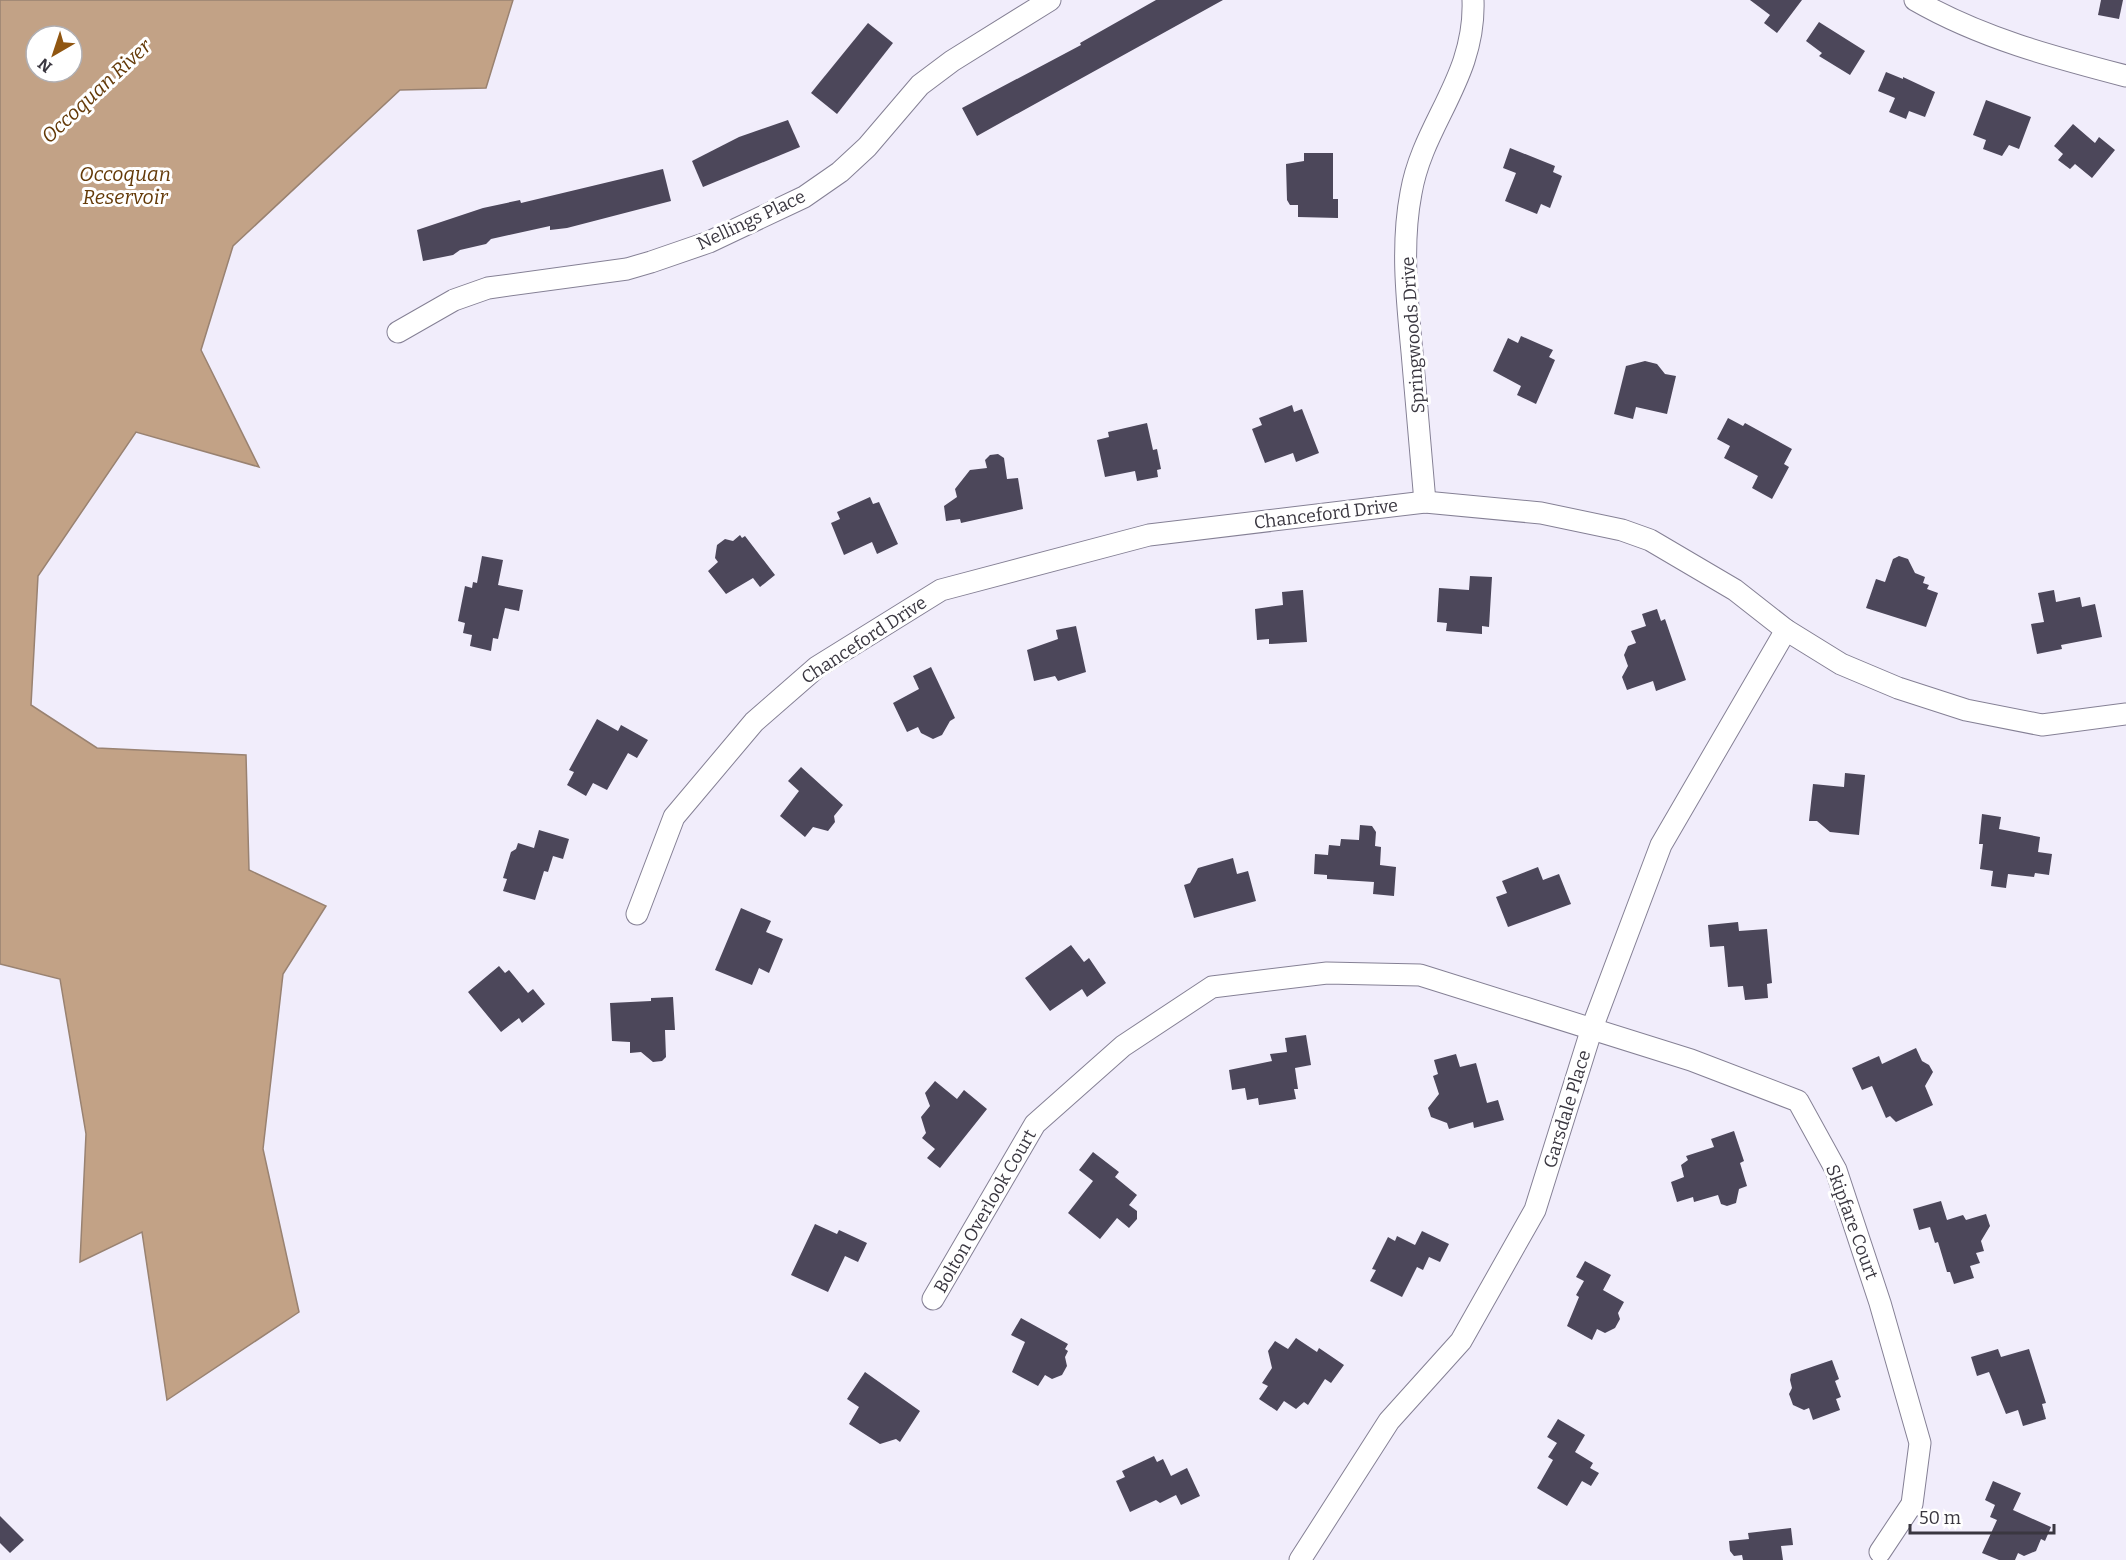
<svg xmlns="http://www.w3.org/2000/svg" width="2126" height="1560" font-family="Bitter,serif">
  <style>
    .water { fill: #c2a286; stroke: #998271; stroke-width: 1.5; fill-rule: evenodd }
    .building { fill: #4c475a }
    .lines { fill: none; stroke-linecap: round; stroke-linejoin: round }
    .minor-casing { stroke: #858095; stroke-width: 23 }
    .minor { stroke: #fff; stroke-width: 21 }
    .labels { text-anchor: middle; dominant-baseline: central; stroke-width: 6; stroke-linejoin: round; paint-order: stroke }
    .street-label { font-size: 18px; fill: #3a3740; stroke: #fff }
    .water-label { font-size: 20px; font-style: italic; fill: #643a08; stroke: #fff }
  </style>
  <rect width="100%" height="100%" fill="#f1edfb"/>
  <path class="water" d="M0,0H513L486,88L400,90L233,246L201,350L259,467L136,432L38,576L31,705L97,748L246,755L249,870L326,906L283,974L263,1149L299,1312L167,1400L142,1232L80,1262L86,1134L60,979L0,964ZM36,36H72V72H36Z"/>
  <g class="building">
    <polygon points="1156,0 1223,0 977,136 962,108 1081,45 1080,43"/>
    <polygon points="1750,0 1802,0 1777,33 1764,23 1770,15"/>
    <polygon points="2101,0 2123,0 2119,19 2098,15"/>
    <polygon points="1819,22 1865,51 1850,75 1819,56 1822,53 1806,41"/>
    <polygon points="868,23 893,43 837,114 811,93"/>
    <polygon points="1886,72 1903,79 1903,77 1935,92 1925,117 1909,111 1906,119 1889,112 1895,98 1878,91"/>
    <polygon points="1986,100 2031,117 2019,149 2009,145 2002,156 1983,149 1986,140 1973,135"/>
    <polygon points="788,120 800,147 703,187 692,161 739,137"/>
    <polygon points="2073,124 2095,143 2099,137 2115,150 2092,178 2075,164 2070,169 2058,160 2063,154 2054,146"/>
    <polygon points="1510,148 1555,166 1553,172 1562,176 1550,208 1541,204 1537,214 1505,201 1516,173 1503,168"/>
    <polygon points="1304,153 1333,153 1333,199 1338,199 1338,218 1298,217 1298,205 1290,205 1287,200 1286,164 1304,161"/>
    <polygon points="663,169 671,201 567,228 550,230 550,226 491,239 486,244 460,250 453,255 423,261 417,230 483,208 520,200 521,203"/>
    <polygon points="1521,336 1553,350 1549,357 1555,360 1536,404 1517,395 1521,386 1493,371 1508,338 1518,343"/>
    <polygon points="1645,361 1657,364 1665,374 1676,376 1667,414 1636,407 1633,419 1614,414 1626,366"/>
    <polygon points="1292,405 1294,412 1302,409 1319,453 1296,462 1293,453 1265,463 1252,429 1262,425 1259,418"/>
    <polygon points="1728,418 1743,426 1745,423 1792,449 1784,464 1789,467 1772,499 1752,488 1758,476 1724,458 1730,446 1717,439"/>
    <polygon points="1147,423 1153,450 1157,449 1161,469 1157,470 1158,477 1137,481 1135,471 1105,477 1097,440 1109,437 1108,432"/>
    <polygon points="998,454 1004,458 1007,479 1018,478 1023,509 961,523 960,519 946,521 944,506 957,497 955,489 970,470 987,468 985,460 990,455"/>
    <polygon points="870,497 873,504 879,502 898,544 877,554 872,542 844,555 831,523 840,519 837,512"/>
    <polygon points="740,535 742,538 745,536 775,575 760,587 753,578 726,594 708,571 718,562 715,558 717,545 725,539 733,541"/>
    <polygon points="482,556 503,560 498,585 523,590 519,611 505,608 498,639 493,638 491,651 470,646 472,635 463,633 465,623 458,621 465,586 472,588 473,582 477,583"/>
    <polygon points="1899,556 1908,559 1915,573 1925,577 1923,583 1929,585 1927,589 1938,593 1926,627 1866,608 1876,579 1885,582 1893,559"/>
    <polygon points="1470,576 1492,577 1489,627 1482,626 1482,634 1446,631 1447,623 1437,622 1439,588 1469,590"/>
    <polygon points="1303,590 1307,642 1269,644 1269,639 1257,640 1255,609 1283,605 1282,592"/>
    <polygon points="2054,590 2056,602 2080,597 2082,607 2095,604 2102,637 2061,645 2062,649 2037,654 2031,624 2044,622 2038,593"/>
    <polygon points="1657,609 1661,621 1665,619 1686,680 1656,691 1653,681 1627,690 1622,677 1628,666 1624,655 1628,646 1636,643 1631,631 1646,626 1642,614"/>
    <polygon points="1076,626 1086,672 1058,681 1055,676 1034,681 1027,650 1058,639 1056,630"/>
    <polygon points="931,667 955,718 950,721 942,735 933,739 921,733 918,727 907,732 893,703 919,689 913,676"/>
    <polygon points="597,719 618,731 621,725 648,740 637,758 628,753 607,790 593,783 586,796 567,785 574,772 569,770"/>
    <polygon points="801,767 843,805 834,816 835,822 828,831 813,827 805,837 780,816 799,791 788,781"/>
    <polygon points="1845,773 1865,775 1859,835 1830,832 1817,821 1809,821 1813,784 1844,787"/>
    <polygon points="1982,814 2001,817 1999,829 2040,837 2038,852 2052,854 2049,875 2035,873 2034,877 2008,874 2006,888 1991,886 1993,871 1980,869 1983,844 1979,844"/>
    <polygon points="1360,825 1372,826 1376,832 1375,846 1381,847 1380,865 1396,867 1394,896 1373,894 1374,882 1327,879 1327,875 1314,874 1315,854 1328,855 1329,845 1340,846 1341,839 1359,840"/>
    <polygon points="539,830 569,839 563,859 553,856 548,872 544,871 535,900 503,891 507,879 503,878 511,852 516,849 518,843 534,848"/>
    <polygon points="1233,858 1237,874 1248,871 1256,901 1194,918 1184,885 1190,883 1198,868"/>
    <polygon points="1538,867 1543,880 1559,874 1571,904 1508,927 1496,897 1507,893 1502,881"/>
    <polygon points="741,908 771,921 766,932 783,939 769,973 759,968 752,985 715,970"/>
    <polygon points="1738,922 1739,931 1767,929 1772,983 1767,984 1768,998 1745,1000 1743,986 1728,987 1724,946 1710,947 1708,925"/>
    <polygon points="1071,945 1084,962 1089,958 1106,983 1087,997 1082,989 1050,1011 1025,978"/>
    <polygon points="499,966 505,973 509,970 528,993 533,989 545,1004 522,1023 519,1018 501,1032 468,992"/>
    <polygon points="673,997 675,1030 665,1030 666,1057 662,1061 653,1062 641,1052 630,1053 630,1042 612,1041 610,1003 651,1001 651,998"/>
    <polygon points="1306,1035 1311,1065 1295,1068 1298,1089 1294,1089 1296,1099 1259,1105 1258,1098 1247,1100 1245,1088 1232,1090 1229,1070 1272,1061 1270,1054 1287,1052 1285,1038"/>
    <polygon points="1916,1048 1922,1061 1929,1065 1933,1072 1925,1086 1933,1105 1896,1122 1890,1116 1886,1118 1872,1086 1862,1090 1852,1068 1879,1056 1882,1064"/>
    <polygon points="1456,1054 1460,1067 1476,1063 1487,1103 1498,1100 1504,1120 1474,1128 1473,1122 1449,1129 1447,1123 1431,1117 1428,1108 1439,1094 1433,1076 1438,1074 1434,1060"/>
    <polygon points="935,1081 957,1099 964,1090 987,1109 940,1168 927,1158 935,1149 922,1138 926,1133 921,1117 930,1106 925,1093"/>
    <polygon points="1734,1131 1744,1161 1740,1163 1747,1186 1739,1189 1736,1203 1727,1206 1721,1204 1718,1195 1694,1202 1693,1197 1677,1202 1671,1182 1684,1177 1681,1165 1688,1160 1686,1156 1714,1147 1711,1139"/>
    <polygon points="1093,1152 1119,1172 1115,1177 1137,1195 1129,1205 1137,1211 1137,1219 1129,1228 1117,1218 1100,1239 1068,1213 1093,1181 1079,1170"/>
    <polygon points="1941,1201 1947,1220 1963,1215 1966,1220 1986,1214 1990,1226 1981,1241 1984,1251 1976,1253 1980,1263 1970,1266 1974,1278 1954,1284 1950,1272 1947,1272 1938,1242 1935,1243 1930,1227 1919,1230 1913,1209"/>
    <polygon points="815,1224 837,1234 839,1230 867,1243 858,1262 845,1256 828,1292 791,1275"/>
    <polygon points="1422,1231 1449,1244 1440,1262 1429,1257 1423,1270 1417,1267 1402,1297 1370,1281 1376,1270 1372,1269 1388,1237 1395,1241 1397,1236 1415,1245"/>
    <polygon points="1585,1261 1611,1275 1603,1290 1624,1302 1618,1313 1620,1319 1615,1328 1605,1333 1597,1329 1592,1340 1567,1326 1579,1297 1576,1295 1584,1281 1576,1277"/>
    <polygon points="1021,1318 1068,1344 1065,1349 1068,1351 1065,1357 1067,1366 1062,1375 1052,1379 1045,1375 1038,1386 1012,1372 1025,1342 1011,1335"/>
    <polygon points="1296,1338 1317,1352 1319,1348 1344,1365 1331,1383 1325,1379 1308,1405 1304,1402 1296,1409 1284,1401 1277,1411 1259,1399 1268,1386 1262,1383 1272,1368 1268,1351 1275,1341 1288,1349"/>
    <polygon points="1998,1349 2001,1357 2029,1349 2046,1403 2042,1404 2046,1419 2023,1426 2018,1410 2006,1414 1989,1372 1977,1376 1971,1357"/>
    <polygon points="1832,1360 1839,1379 1835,1381 1841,1397 1836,1399 1840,1410 1813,1420 1809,1408 1804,1410 1793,1405 1789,1394 1792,1388 1790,1380 1791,1374"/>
    <polygon points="865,1372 920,1411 900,1442 896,1439 880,1444 849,1424 859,1407 847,1399"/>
    <polygon points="1558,1419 1585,1435 1575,1452 1593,1463 1590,1468 1599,1473 1591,1486 1582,1481 1567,1506 1537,1488 1553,1460 1548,1457 1557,1443 1547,1437"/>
    <polygon points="1154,1456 1157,1462 1163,1459 1171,1476 1187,1468 1200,1496 1181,1505 1176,1495 1160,1503 1156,1500 1130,1512 1116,1481 1125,1477 1122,1471"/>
    <polygon points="1993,1481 2021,1493 2013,1510 2051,1527 2045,1541 2041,1539 2036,1551 2024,1556 2018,1553 2015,1560 1999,1560 1982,1553 1997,1520 1990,1517 1995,1505 1985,1500"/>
    <polygon points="0,1516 24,1540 10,1553 0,1543"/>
    <polygon points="1791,1528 1793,1545 1781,1546 1783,1560 1743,1560 1742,1555 1734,1556 1730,1551 1729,1541 1749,1539 1748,1533"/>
  </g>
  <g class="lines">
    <defs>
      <g id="minor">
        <path d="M1915,0C1981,38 2053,57 2126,76"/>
        <polyline points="398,332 454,300 488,288 627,269 651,262 709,242 804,197 840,172 867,147 920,85 952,61 1050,0"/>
        <path d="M1425,502C1421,452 1416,402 1412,352C1407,300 1401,245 1411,193C1423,123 1476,78 1473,0"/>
        <polyline points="637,914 674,817 754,722 817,667 941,590 1149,535 1425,502 1541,513 1622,530 1650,540 1735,590 1786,630 1841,664 1898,688 1966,710 2042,725 2126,714"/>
        <polyline points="933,1299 1035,1124 1123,1046 1212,987 1327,973 1420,975 1691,1060 1798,1101 1836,1170 1880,1303 1920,1443 1912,1504 1880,1552"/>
        <polyline points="1300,1560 1389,1421 1461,1341 1535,1210 1592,1028 1661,845 1786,630"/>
      </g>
    </defs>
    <use href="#minor" class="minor-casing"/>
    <use href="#minor" class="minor"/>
  </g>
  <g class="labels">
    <g class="street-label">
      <text transform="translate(751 220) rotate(-25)">Nellings Place</text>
      <text transform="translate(1413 335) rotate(-94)">Springwoods Drive</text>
      <text transform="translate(1326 514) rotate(-7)">Chanceford Drive</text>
      <text transform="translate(864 640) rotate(-33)">Chanceford Drive</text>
      <text transform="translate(1567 1109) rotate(-73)">Garsdale Place</text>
      <text transform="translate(985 1211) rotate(-60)">Bolton Overlook Court</text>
      <text transform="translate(1852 1222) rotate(70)">Skipfare Court</text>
    </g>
    <g class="water-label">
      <text transform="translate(96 91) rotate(-43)">Occoquan River</text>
      <text x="125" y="174">Occoquan<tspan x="125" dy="23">Reservoir</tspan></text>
    </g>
  </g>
  <g transform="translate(54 54) rotate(219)"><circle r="28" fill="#ffffff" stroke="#b0afb3" stroke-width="1.5"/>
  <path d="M0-4.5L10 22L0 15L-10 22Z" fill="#905611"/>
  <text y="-9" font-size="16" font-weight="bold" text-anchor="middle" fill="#3a3740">N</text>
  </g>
  <path d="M1910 1524v9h144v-9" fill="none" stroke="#3a3740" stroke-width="3"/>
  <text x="1919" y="1524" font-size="18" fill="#3a3740" stroke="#ffffff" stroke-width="4.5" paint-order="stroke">50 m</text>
</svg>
